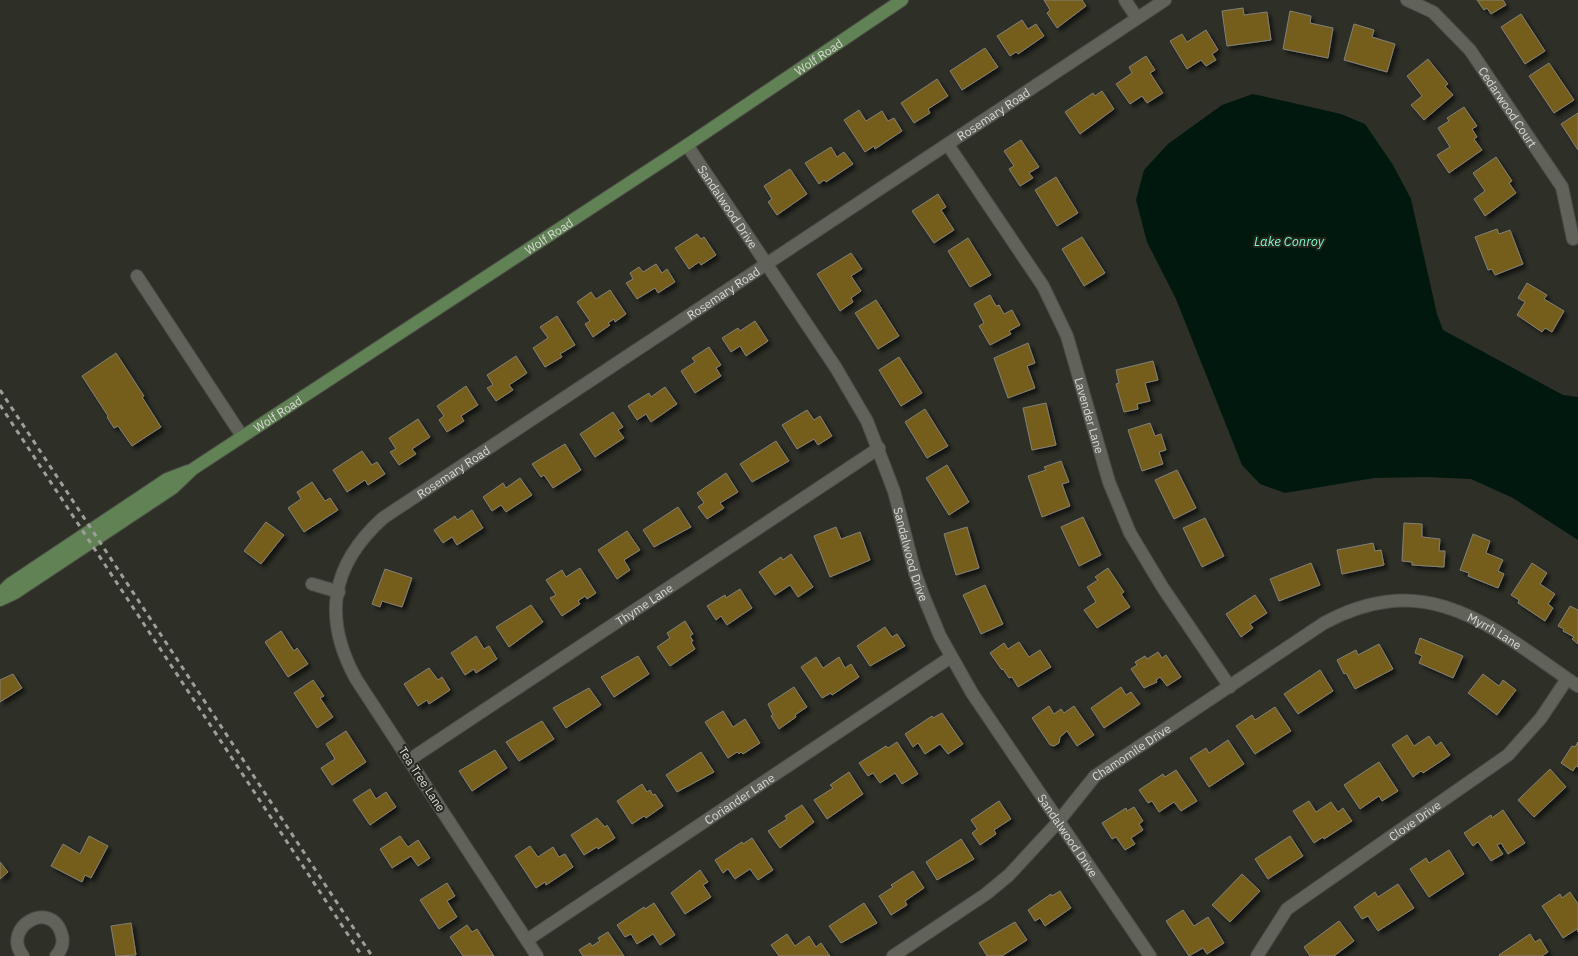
<svg xmlns="http://www.w3.org/2000/svg" width="1578" height="956" font-family="'IBM Plex Sans',sans-serif">
  <style>
    .water { fill: #00180e }
    .building { fill: #755d1f; stroke: #848077; filter: url(#shadow) }
    .lines { fill: none; stroke-linecap: round; stroke-linejoin: round }
    .minor-casing { stroke: #4d4e47; stroke-width: 14 }
    .major-casing { stroke: #4d4e47; stroke-width: 14 }
    .minor { stroke: #616259; stroke-width: 12 }
    .major { stroke: #608254; stroke-width: 12 }
    .rail { stroke: #9e9f99; stroke-width: 3; stroke-dasharray: 5 5; stroke-linecap: butt }
    .labels { text-anchor: middle; dominant-baseline: central; stroke-width: 4; stroke-linejoin: round; paint-order: stroke }
    .street-label { font-size: 12px; fill: #d9dad5; stroke: #25261e }
    .water-label { font-size: 13px; font-style: italic; fill: #7afbc8; stroke: #25261e }
  </style>
  <defs>
    <filter id="shadow"><feDropShadow dx="3.5" dy="3.5" stdDeviation="2" flood-color="#0009"/></filter>
  </defs>
  <rect width="100%" height="100%" fill="#2e3028"/>
  <polygon class="water" points="1253,94 1341,114 1365,124 1393,165 1411,199 1437,314 1443,330 1563,395 1578,397 1578,540 1513,498 1471,479 1426,477 1374,478 1285,493 1260,484 1242,465 1176,299 1147,242 1136,200 1144,170 1168,144 1222,105"/>
  <g class="building">
    <polygon points="1044,0 1082,0 1086,6 1057,28 1047,13 1050,10"/>
    <polygon points="1477,0 1503,0 1506,5 1491,14 1487,8 1484,10"/>
    <polygon points="1243,8 1244,15 1267,12 1271,40 1227,46 1222,11"/>
    <polygon points="1290,11 1311,16 1310,23 1333,28 1328,58 1283,49"/>
    <polygon points="1521,14 1545,51 1525,64 1501,27"/>
    <polygon points="1022,20 1028,29 1036,24 1044,36 1018,54 1016,52 1010,56 997,36"/>
    <polygon points="1354,24 1374,30 1372,37 1395,44 1387,72 1344,60"/>
    <polygon points="1206,30 1218,50 1212,54 1216,60 1206,66 1201,60 1187,69 1170,41 1182,34 1187,42"/>
    <polygon points="985,48 998,67 962,90 950,71"/>
    <polygon points="1146,56 1155,70 1150,73 1163,93 1147,103 1142,96 1130,104 1116,84 1132,73 1129,67"/>
    <polygon points="1428,59 1448,84 1445,86 1453,95 1424,120 1411,105 1422,96 1407,76"/>
    <polygon points="1549,63 1574,100 1554,113 1529,76"/>
    <polygon points="937,79 948,96 928,109 930,113 914,123 901,103"/>
    <polygon points="1102,91 1114,109 1080,134 1065,112 1093,93 1095,96"/>
    <polygon points="1464,107 1477,126 1472,129 1477,137 1474,139 1482,150 1449,173 1437,155 1450,147 1438,128 1449,121 1447,118"/>
    <polygon points="859,110 866,121 882,111 888,121 894,118 902,131 875,149 874,146 865,152 844,120"/>
    <polygon points="1578,113 1578,150 1561,124"/>
    <polygon points="1021,140 1039,167 1029,173 1033,178 1020,186 1009,169 1014,166 1004,151"/>
    <polygon points="831,147 837,157 844,152 853,164 826,182 824,180 819,184 805,163"/>
    <polygon points="1496,157 1512,181 1509,183 1516,193 1485,216 1474,199 1485,191 1473,173"/>
    <polygon points="790,169 807,194 777,215 768,202 772,199 764,186"/>
    <polygon points="1056,177 1078,213 1057,226 1035,190"/>
    <polygon points="938,194 946,207 941,210 954,230 934,243 912,211"/>
    <polygon points="1497,229 1499,234 1510,230 1523,264 1495,275 1492,269 1488,270 1475,237"/>
    <polygon points="697,234 701,239 704,237 716,255 701,265 699,262 689,269 675,248"/>
    <polygon points="1082,237 1105,273 1084,286 1062,249"/>
    <polygon points="968,238 991,275 970,287 948,251"/>
    <polygon points="851,253 862,269 851,276 861,291 851,298 853,302 840,311 817,274"/>
    <polygon points="656,264 662,273 667,269 675,282 658,293 655,288 637,299 626,283 633,279 630,273 639,267 643,272"/>
    <polygon points="1527,283 1547,295 1544,299 1564,311 1552,332 1545,328 1542,332 1517,315 1525,302 1518,298"/>
    <polygon points="610,290 626,314 615,322 614,319 608,323 610,325 593,337 585,324 590,321 577,302 591,292 596,299"/>
    <polygon points="990,295 996,306 999,305 1004,314 1012,310 1020,325 1009,331 1011,334 990,345 979,326 984,323 974,304"/>
    <polygon points="876,300 899,336 878,349 855,313"/>
    <polygon points="557,316 575,345 560,354 562,357 545,367 533,348 548,338 540,327"/>
    <polygon points="755,321 768,341 746,356 740,346 731,352 722,338 738,328 740,331"/>
    <polygon points="1028,343 1035,363 1027,366 1035,388 1008,398 994,358"/>
    <polygon points="709,347 721,365 716,368 721,376 695,393 681,371 695,362 692,358"/>
    <polygon points="116,353 144,396 142,397 161,427 132,446 118,426 114,428 107,417 108,416 82,376"/>
    <polygon points="516,356 527,373 509,385 513,390 496,401 487,388 493,385 487,375"/>
    <polygon points="899,357 922,393 901,406 879,370"/>
    <polygon points="1153,361 1158,380 1145,383 1150,401 1137,404 1138,409 1124,412 1116,384 1119,383 1116,370"/>
    <polygon points="466,386 478,405 461,416 464,421 447,432 439,420 444,416 437,406"/>
    <polygon points="665,387 677,404 651,422 646,414 637,420 628,406 649,393 651,397"/>
    <polygon points="1046,403 1056,445 1032,450 1023,408"/>
    <polygon points="925,409 948,446 927,458 905,422"/>
    <polygon points="807,410 814,420 820,416 832,436 818,445 814,439 797,449 782,425"/>
    <polygon points="613,412 623,427 618,430 624,438 595,457 580,434"/>
    <polygon points="418,419 430,437 412,449 416,454 399,465 390,452 396,449 389,438"/>
    <polygon points="1150,423 1155,436 1161,434 1166,450 1159,452 1163,464 1142,471 1128,430"/>
    <polygon points="776,441 789,461 752,482 740,464"/>
    <polygon points="565,444 581,470 553,488 544,475 541,477 532,464"/>
    <polygon points="362,451 372,465 377,462 385,474 368,485 365,480 347,492 333,470"/>
    <polygon points="1061,461 1069,482 1062,484 1070,506 1042,517 1028,476 1046,470 1044,467"/>
    <polygon points="947,465 969,502 949,515 926,478"/>
    <polygon points="1177,470 1196,508 1174,519 1155,480"/>
    <polygon points="726,473 738,492 720,503 724,508 707,519 698,507 704,503 697,493"/>
    <polygon points="520,478 532,495 506,512 501,505 492,511 483,497 503,483 506,488"/>
    <polygon points="312,482 325,501 330,498 338,510 304,532 288,508 301,499 297,492"/>
    <polygon points="678,507 691,527 654,547 643,530"/>
    <polygon points="472,510 483,528 457,545 452,537 443,543 434,530 455,516 457,520"/>
    <polygon points="1083,517 1101,555 1079,566 1061,527"/>
    <polygon points="1205,518 1224,556 1202,567 1183,528"/>
    <polygon points="266,522 284,535 261,564 244,551"/>
    <polygon points="1404,523 1422,524 1422,537 1440,539 1439,551 1445,551 1444,567 1412,565 1412,562 1402,561"/>
    <polygon points="836,527 841,539 860,532 870,560 830,577 814,536"/>
    <polygon points="967,527 979,568 956,575 944,534"/>
    <polygon points="627,531 640,550 624,560 630,570 617,579 598,550"/>
    <polygon points="1473,534 1490,541 1486,553 1503,560 1498,571 1504,574 1498,588 1468,576 1469,573 1460,570"/>
    <polygon points="1373,543 1375,551 1381,550 1384,565 1342,574 1337,550"/>
    <polygon points="791,554 813,587 798,597 790,585 775,595 759,572 781,557 783,560"/>
    <polygon points="1311,563 1320,585 1279,601 1270,579"/>
    <polygon points="1532,563 1547,573 1540,584 1555,594 1548,604 1553,608 1545,621 1518,603 1519,600 1511,595"/>
    <polygon points="580,568 596,593 587,599 585,596 578,601 580,604 562,616 550,598 556,595 546,580 562,570 566,577"/>
    <polygon points="1108,568 1124,592 1121,594 1130,607 1097,628 1084,610 1096,602 1087,587 1098,580 1095,577"/>
    <polygon points="385,569 412,578 402,607 382,601 380,607 372,604"/>
    <polygon points="985,585 1003,624 981,634 963,595"/>
    <polygon points="740,589 752,608 727,625 721,616 716,620 707,606 725,595 726,598"/>
    <polygon points="1255,595 1267,613 1250,624 1253,628 1241,637 1226,614"/>
    <polygon points="531,605 543,622 509,647 496,627"/>
    <polygon points="1570,606 1578,610 1578,644 1572,639 1574,637 1563,631 1564,629 1558,626"/>
    <polygon points="685,621 693,634 690,636 693,641 691,642 695,649 670,666 657,647 670,638 667,633"/>
    <polygon points="885,627 892,637 897,634 905,646 870,666 857,646"/>
    <polygon points="281,631 294,651 297,648 308,664 288,677 265,642"/>
    <polygon points="476,636 484,649 489,646 497,659 476,673 474,669 465,675 451,653"/>
    <polygon points="1420,638 1463,656 1453,678 1419,663 1422,656 1415,653"/>
    <polygon points="1019,642 1029,657 1040,650 1051,667 1018,687 1012,677 1009,678 1003,669 1002,670 990,653 1004,643 1008,649"/>
    <polygon points="1379,644 1393,669 1355,689 1346,673 1344,674 1337,660 1356,650 1358,655"/>
    <polygon points="1158,652 1162,658 1166,655 1181,677 1167,686 1160,677 1156,680 1157,682 1144,688 1131,669 1137,665 1135,662 1145,656 1147,659"/>
    <polygon points="638,656 649,674 614,697 601,677"/>
    <polygon points="816,657 823,668 839,657 845,668 851,664 859,677 832,695 831,693 822,698 801,667"/>
    <polygon points="429,668 438,680 442,677 450,690 429,704 427,700 418,706 404,684"/>
    <polygon points="1320,670 1333,691 1298,714 1284,694"/>
    <polygon points="13,674 22,688 0,702 0,680"/>
    <polygon points="1483,674 1499,686 1503,680 1516,690 1497,715 1468,693"/>
    <polygon points="313,680 324,696 320,698 333,717 317,728 294,693"/>
    <polygon points="794,687 807,707 795,715 796,717 779,729 771,716 773,715 768,704"/>
    <polygon points="1121,687 1126,695 1131,692 1140,704 1104,728 1091,708"/>
    <polygon points="589,688 601,705 566,728 553,708"/>
    <polygon points="1049,706 1054,714 1061,709 1064,713 1074,706 1094,735 1077,746 1067,731 1060,737 1059,743 1054,746 1050,745 1032,718"/>
    <polygon points="1275,707 1291,731 1255,754 1236,726 1252,715 1255,720"/>
    <polygon points="723,711 733,727 745,719 760,743 743,754 741,752 739,754 737,752 728,758 705,722"/>
    <polygon points="942,713 963,744 948,754 940,744 925,754 918,743 913,747 905,734 932,716 933,718"/>
    <polygon points="542,721 554,739 519,761 506,742"/>
    <polygon points="346,731 366,762 332,785 321,768 335,759 326,744"/>
    <polygon points="1407,735 1414,746 1429,736 1436,746 1441,742 1450,755 1423,773 1421,771 1413,777 1392,745"/>
    <polygon points="1228,740 1244,764 1209,787 1190,758 1206,748 1209,753"/>
    <polygon points="897,742 918,774 902,784 895,773 880,783 873,773 868,776 859,763 886,746 888,748"/>
    <polygon points="1578,742 1578,767 1576,766 1573,771 1561,763 1572,746 1575,747"/>
    <polygon points="495,750 507,768 472,791 459,771"/>
    <polygon points="701,752 714,772 677,792 666,775"/>
    <polygon points="1379,762 1398,791 1382,801 1379,796 1360,809 1344,785"/>
    <polygon points="1550,769 1566,787 1534,817 1518,800"/>
    <polygon points="1176,770 1197,801 1181,811 1174,802 1159,812 1152,801 1148,803 1139,790 1163,774 1165,777"/>
    <polygon points="849,772 863,794 827,819 814,800 833,788 830,785"/>
    <polygon points="642,784 647,792 650,790 653,795 655,794 663,806 646,818 644,816 632,824 617,801"/>
    <polygon points="370,789 376,799 386,792 396,807 370,825 353,800"/>
    <polygon points="999,801 1011,819 994,830 996,834 980,845 972,833 977,829 971,820"/>
    <polygon points="1309,801 1316,812 1331,802 1338,812 1343,808 1352,821 1324,839 1323,837 1314,843 1293,811"/>
    <polygon points="802,805 814,822 780,848 768,831 787,819 785,816"/>
    <polygon points="1134,807 1143,821 1139,824 1143,830 1131,838 1135,844 1125,850 1116,837 1112,839 1102,823 1126,808 1127,811"/>
    <polygon points="1503,810 1525,843 1508,854 1501,843 1497,845 1503,854 1491,861 1478,842 1473,846 1464,833 1491,815 1492,818"/>
    <polygon points="597,818 605,827 607,825 615,838 598,849 597,847 584,855 571,835"/>
    <polygon points="89,836 108,846 91,878 85,875 82,882 51,866 63,844 80,854"/>
    <polygon points="400,836 408,847 418,840 430,858 418,866 411,856 392,868 380,849"/>
    <polygon points="1290,836 1303,856 1268,879 1255,859"/>
    <polygon points="752,838 773,870 758,880 750,869 735,879 728,869 723,873 715,860 742,842 743,844"/>
    <polygon points="961,839 974,859 937,880 926,862"/>
    <polygon points="530,846 538,857 553,847 559,857 565,854 573,867 546,885 545,882 536,888 515,856"/>
    <polygon points="1449,850 1464,874 1429,897 1410,869 1426,858 1429,863"/>
    <polygon points="0,862 8,872 0,879"/>
    <polygon points="700,870 708,882 703,885 711,897 685,914 671,893"/>
    <polygon points="913,871 924,888 905,901 907,905 891,915 879,896 893,887 891,885"/>
    <polygon points="1242,874 1260,891 1230,922 1212,905"/>
    <polygon points="447,883 455,896 447,901 457,917 439,929 420,900"/>
    <polygon points="1398,884 1414,908 1378,931 1368,916 1362,919 1354,907 1375,892 1378,897"/>
    <polygon points="1060,891 1071,908 1045,926 1040,918 1035,921 1028,910 1051,894 1052,896"/>
    <polygon points="1570,892 1578,904 1578,932 1577,929 1563,938 1542,906 1560,894 1562,898"/>
    <polygon points="654,903 675,935 660,945 653,934 637,944 631,934 625,937 617,925 644,907 645,909"/>
    <polygon points="864,903 877,923 841,943 829,926"/>
    <polygon points="1183,910 1194,926 1208,917 1224,943 1207,954 1203,948 1189,956 1166,921"/>
    <polygon points="1339,921 1354,941 1334,956 1310,956 1304,947"/>
    <polygon points="1015,922 1027,940 1002,956 987,956 979,943"/>
    <polygon points="131,923 136,955 116,956 111,926"/>
    <polygon points="467,925 472,932 477,929 494,956 463,956 450,937"/>
    <polygon points="608,932 624,956 583,956 579,950 590,943 592,946 600,941 598,938"/>
    <polygon points="787,934 795,946 809,936 816,947 821,943 830,956 779,956 771,945"/>
    <polygon points="1530,934 1535,942 1540,939 1548,952 1542,956 1500,956 1499,955"/>
  </g>
  <g class="lines">
    <defs>
      <g id="minor">
        <polyline points="1125,0 1137,18"/>
        <path id="s1" d="M1407,0L1433,12L1470,50L1562,187L1573,239"/>
        <path id="s2" d="M687,145L836,368L867,421L894,491L915,573L923,595L940,636L972,693L1150,956"/>
        <path id="s3" d="M948,145L1043,286L1067,336L1109,482L1130,533L1163,588L1230,687"/>
        <polyline points="137,276 242,436"/>
        <polyline points="312,584 339,592"/>
        <path id="s4" d="M409,760L879,448"/>
        <path id="s5" d="M527,940L951,657"/>
        <path d="M23,956C0,927 53,897 62,936C64,943 61,951 56,956"/>
        <path id="s6" d="M537,956L356,679C322,617 331,565 383,518L1165,0"/>
        <path id="s7" d="M893,956L986,894L1009,875L1058,822L1095,776L1324,623C1429,566 1494,629 1578,686"/>
        <path id="s8" d="M1257,956L1287,909L1508,755L1541,718L1567,679"/>
      </g>
      <g id="major">
        <polyline points="0,594 10,584 167,479 188,471"/>
        <path id="s9" d="M0,600L15,593L173,488L193,469L687,145L902,0"/>
      </g>
    </defs>
    <use href="#minor" class="minor-casing"/>
    <use href="#major" class="major-casing"/>
    <use href="#minor" class="minor"/>
    <use href="#major" class="major"/>
    <g class="rail">
      <polyline points="0,390 372,956"/>
      <polyline points="0,405 362,956"/>
    </g>
  </g>
  <g class="labels">
    <g class="street-label">
      <text stroke="none"><textPath href="#s9" startOffset="983">Wolf Road</textPath></text>
      <text stroke="none"><textPath href="#s1" startOffset="150">Cedarwood Court</textPath></text>
      <text stroke="none"><textPath href="#s6" startOffset="1242">Rosemary Road</textPath></text>
      <text stroke="none"><textPath href="#s2" startOffset="74">Sandalwood Drive</textPath></text>
      <text stroke="none"><textPath href="#s9" startOffset="659">Wolf Road</textPath></text>
      <text stroke="none"><textPath href="#s6" startOffset="918">Rosemary Road</textPath></text>
      <text stroke="none"><textPath href="#s9" startOffset="335">Wolf Road</textPath></text>
      <text stroke="none"><textPath href="#s3" startOffset="308">Lavender Lane</textPath></text>
      <text stroke="none"><textPath href="#s6" startOffset="594">Rosemary Road</textPath></text>
      <text stroke="none"><textPath href="#s2" startOffset="470">Sandalwood Drive</textPath></text>
      <text stroke="none"><textPath href="#s4" startOffset="282">Thyme Lane</textPath></text>
      <text stroke="none"><textPath href="#s7" startOffset="729">Myrrh Lane</textPath></text>
      <text stroke="none"><textPath href="#s7" startOffset="316">Chamomile Drive</textPath></text>
      <text transform="translate(422 779) rotate(57)">Tea Tree Lane</text>
      <text stroke="none"><textPath href="#s5" startOffset="255">Coriander Lane</textPath></text>
      <text stroke="none"><textPath href="#s8" startOffset="211">Clove Drive</textPath></text>
      <text stroke="none"><textPath href="#s2" startOffset="794">Sandalwood Drive</textPath></text>
    </g>
    <g class="water-label">
      <text x="1289" y="241">Lake Conroy</text>
    </g>
  </g>
</svg>
